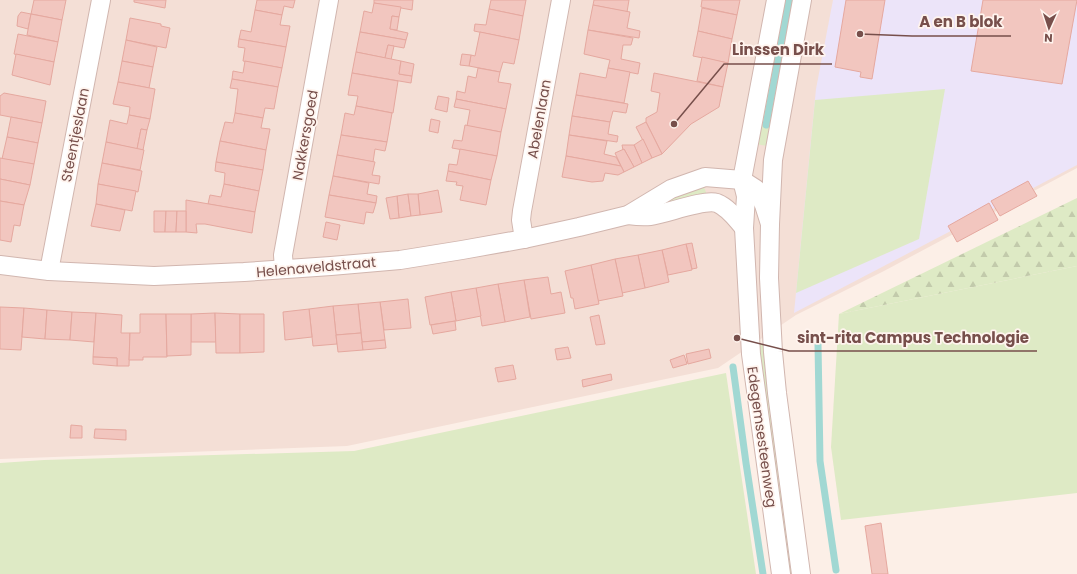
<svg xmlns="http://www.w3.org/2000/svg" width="1077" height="574" font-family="Poppins,sans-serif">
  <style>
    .residential { fill: #f4dfd6 }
    .education { fill: #ece4f9 }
    .green { fill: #deeac5 }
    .forest { fill: url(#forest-firs) }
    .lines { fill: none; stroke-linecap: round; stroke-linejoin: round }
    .stream { stroke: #a1d8d3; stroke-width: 7 }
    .building { fill: #f2c6bf; stroke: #e5a89f }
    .minor-casing { stroke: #d1b6af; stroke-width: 20 }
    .minor { stroke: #fff; stroke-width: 18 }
    .labels { text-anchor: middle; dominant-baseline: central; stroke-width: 3.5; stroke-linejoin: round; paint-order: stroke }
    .street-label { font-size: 14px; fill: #774f4b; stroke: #fff4ee }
    .leader { fill: none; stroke: #774f4b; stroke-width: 1.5 }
    .callout-dot { fill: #774f4b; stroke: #fff4ee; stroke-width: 1.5 }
    .callout-label { font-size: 15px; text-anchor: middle; font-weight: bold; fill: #774f4b; stroke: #fff4ee; stroke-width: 3.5; stroke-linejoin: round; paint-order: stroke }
  </style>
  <defs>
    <pattern id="forest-firs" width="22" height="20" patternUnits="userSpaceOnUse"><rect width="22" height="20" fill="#deeac5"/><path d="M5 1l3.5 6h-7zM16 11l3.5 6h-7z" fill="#c2caab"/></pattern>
  </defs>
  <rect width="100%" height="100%" fill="#fcefe7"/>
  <polygon class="residential" points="0,0 1077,0 1077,168 884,271 796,315 718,368 347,446 0,459"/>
  <polygon class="education" points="833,0 1077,0 1077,165 794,313 816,89"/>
  <g class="green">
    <polygon points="782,0 795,0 767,146 756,144"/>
    <polygon points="945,89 919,239 796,293 815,100"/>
    <polygon points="703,185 708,197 667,205 666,203 667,199"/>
    <polygon points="1077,266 1077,493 841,520 831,447 839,314"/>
    <polygon points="756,344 766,344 796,574 786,574"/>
    <polygon points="726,373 756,574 0,574 0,463 44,460 354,451"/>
  </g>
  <polygon class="forest" points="1077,198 1077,266 839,314"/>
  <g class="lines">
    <g class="stream">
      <polyline points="766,125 789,0"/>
      <polyline points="818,344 820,461 836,570"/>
      <polyline points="733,367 746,463 763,574"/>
    </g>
  </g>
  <g class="building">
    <polygon points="34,0 66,0 62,20 31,14"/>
    <polygon points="134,0 166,0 165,8 134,2"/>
    <polygon points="257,0 295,0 293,8 284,6 282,15 255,10"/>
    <polygon points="374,0 413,0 412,10 374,3"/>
    <polygon points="491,0 526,0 523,16 489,9"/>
    <polygon points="594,0 629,0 627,12 593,5"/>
    <polygon points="702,0 740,0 737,15 701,7"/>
    <polygon points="846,0 885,0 872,79 860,77 861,72 835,67"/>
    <polygon points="983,0 1077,0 1062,84 971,71"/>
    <polygon points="374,3 401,7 399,17 392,16 390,29 408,33 406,40 360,32 364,11 372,13"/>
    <polygon points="593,5 630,12 627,28 640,31 639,38 588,30"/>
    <polygon points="702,8 737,15 732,39 698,31"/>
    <polygon points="489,9 523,16 519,40 474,31 475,24 486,25"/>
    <polygon points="255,10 282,15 280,25 290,26 286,47 239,39 241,30 251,32"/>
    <polygon points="21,12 31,14 28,29 17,26 18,16"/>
    <polygon points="31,14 62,20 58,42 27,35"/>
    <polygon points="392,16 399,17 397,30 390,29"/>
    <polygon points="130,18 161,24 161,26 170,28 166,48 126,40"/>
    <polygon points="588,30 633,38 631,45 623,45 621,59 640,63 638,74 608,68 610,60 584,54"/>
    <polygon points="698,31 732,39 728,63 693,56"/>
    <polygon points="360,32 406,40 404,48 388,45 385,58 356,52"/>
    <polygon points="480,32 519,40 514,64 503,62 500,72 469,66 471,55 475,56"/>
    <polygon points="18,34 58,42 54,62 14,54"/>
    <polygon points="239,39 286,47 282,68 243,61 245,48 238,47"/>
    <polygon points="126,40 157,47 153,67 122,61"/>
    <polygon points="388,45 394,46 391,60 385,58"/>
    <polygon points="356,52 401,61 399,74 412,76 411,83 352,73"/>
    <polygon points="16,54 54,62 50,85 12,75"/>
    <polygon points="462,54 471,55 469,66 460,65"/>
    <polygon points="702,57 728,63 723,87 697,81"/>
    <polygon points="122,61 153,67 149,88 118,82"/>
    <polygon points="245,61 282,68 278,87 232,79 233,71 243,73"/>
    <polygon points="401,61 414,64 412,76 399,74"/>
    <polygon points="478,68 500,72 498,82 511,84 506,109 456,99 457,91 465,93 468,76 476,78"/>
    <polygon points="608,68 630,72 624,103 576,95 580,73 606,78"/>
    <polygon points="352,73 398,81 393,113 356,106 358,96 348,95"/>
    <polygon points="654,73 723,87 719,107 691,124 662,154 646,122 646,118 657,112 660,93 651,91"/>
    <polygon points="232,79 278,87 274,109 265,108 263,118 235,113 238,89 230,88"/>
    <polygon points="118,82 155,89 150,119 129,115 130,107 113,104"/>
    <polygon points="4,93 46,101 42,123 0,115 0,96"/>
    <polygon points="576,95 628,104 626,113 613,111 610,122 572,116"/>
    <polygon points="438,96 449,98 447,112 435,109"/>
    <polygon points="456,99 506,109 501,132 467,126 470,110 454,107"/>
    <polygon points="356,106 392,113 387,142 341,135 345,113 354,115"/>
    <polygon points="235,113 263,118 261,128 270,129 266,150 220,141 225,122 233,123"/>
    <polygon points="129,115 150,119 147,130 141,129 137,149 106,142 110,120 127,124"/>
    <polygon points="572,116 610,122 608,134 618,136 617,142 569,135"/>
    <polygon points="11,117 42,123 38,143 7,137"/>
    <polygon points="431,119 440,121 438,133 429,131"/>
    <polygon points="646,122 662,154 652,158 636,127"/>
    <polygon points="465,125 501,132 497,156 452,148 454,140 462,141"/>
    <polygon points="141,129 147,130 143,150 137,149"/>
    <polygon points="341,135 387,142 385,151 375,149 373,162 337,155"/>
    <polygon points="569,135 607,141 604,154 616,157 621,166 566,156"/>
    <polygon points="7,137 38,143 34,164 2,159"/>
    <polygon points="643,139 652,158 642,163 634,145"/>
    <polygon points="220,141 266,150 263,170 216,162"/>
    <polygon points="106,142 144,150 140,170 102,163"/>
    <polygon points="622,145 634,145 642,163 634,167 624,149 623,150"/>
    <polygon points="460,149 497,156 491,180 448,171 449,164 457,165"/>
    <polygon points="624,149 634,167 624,172 615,153"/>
    <polygon points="337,155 375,162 372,175 380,176 379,184 333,176"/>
    <polygon points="566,156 621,166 624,172 618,175 605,173 603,181 592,182 562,177"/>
    <polygon points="0,158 34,164 30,185 0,179"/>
    <polygon points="216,162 263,170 259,191 224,184 225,173 215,171"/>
    <polygon points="102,163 142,171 138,192 98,184"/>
    <polygon points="448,171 491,180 486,205 460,200 463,186 456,185 457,182 446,181"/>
    <polygon points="333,176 369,183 367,194 377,196 376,203 329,195"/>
    <polygon points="0,179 30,185 24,205 0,201"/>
    <polygon points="1028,181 1037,196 1000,216 991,201"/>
    <polygon points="98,184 136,191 132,211 96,204"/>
    <polygon points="224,184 259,191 255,212 208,204 210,195 221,197"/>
    <polygon points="438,190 442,212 420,215 418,194"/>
    <polygon points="408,194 411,216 399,218 397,196"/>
    <polygon points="408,194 418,194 420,215 411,216"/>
    <polygon points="329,195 376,203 373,213 366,212 364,224 325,217"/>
    <polygon points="397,196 399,218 390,219 386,198"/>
    <polygon points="186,200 255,212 252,233 205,224 196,224 197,233 186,232"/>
    <polygon points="0,201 24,205 20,226 14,225 11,242 0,240"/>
    <polygon points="989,203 998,220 957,242 948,226"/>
    <polygon points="96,204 125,210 120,231 91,226"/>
    <polygon points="154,211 166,211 165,232 154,232"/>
    <polygon points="166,211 177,211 176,232 165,232"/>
    <polygon points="177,211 186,211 186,232 176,232"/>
    <polygon points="326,222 340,225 337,240 323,237"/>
    <polygon points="692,243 697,268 692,269 686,244"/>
    <polygon points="686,244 692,270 668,275 662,250"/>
    <polygon points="662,250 669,282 645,288 638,255"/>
    <polygon points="638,255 645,288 622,293 615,259"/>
    <polygon points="615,259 623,296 598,301 591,265"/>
    <polygon points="591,265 599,304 575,309 573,298 571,298 565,271"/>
    <polygon points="548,277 551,294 561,292 565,313 531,319 524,280"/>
    <polygon points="524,280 530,317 505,322 498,284"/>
    <polygon points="498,284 505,322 482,326 476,288"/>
    <polygon points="476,288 481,316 456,321 451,292"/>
    <polygon points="451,292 456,321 430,325 425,297"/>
    <polygon points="408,299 411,328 384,330 380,302"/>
    <polygon points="380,302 385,340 362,342 358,304"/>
    <polygon points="358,304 361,333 336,335 333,306"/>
    <polygon points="333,306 337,344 313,346 309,309"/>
    <polygon points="0,307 24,308 21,350 0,349"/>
    <polygon points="24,308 47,310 45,339 22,337"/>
    <polygon points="309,309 312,337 285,340 283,312"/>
    <polygon points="47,310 72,312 70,340 45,339"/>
    <polygon points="72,312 96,313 94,342 70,340"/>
    <polygon points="96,313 122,315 121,333 130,333 129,366 117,366 117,358 93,357"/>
    <polygon points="215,313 216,342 191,342 191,314"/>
    <polygon points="215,313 240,314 240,353 216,353"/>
    <polygon points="140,314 166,314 167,357 143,357 143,360 129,360 130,333 140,333"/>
    <polygon points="166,314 191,314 191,355 167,356"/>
    <polygon points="240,314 264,314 264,352 240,353"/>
    <polygon points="599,315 605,344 596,345 590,317"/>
    <polygon points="455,321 456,330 433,334 431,325"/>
    <polygon points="361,333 363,350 338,352 336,335"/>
    <polygon points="385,340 386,348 363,350 362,342"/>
    <polygon points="568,347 571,358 557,360 555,349"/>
    <polygon points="709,349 711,358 688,364 686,354"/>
    <polygon points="684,355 687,364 673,368 670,360"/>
    <polygon points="93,357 117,358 117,366 93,364"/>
    <polygon points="513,365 516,379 498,382 495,368"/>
    <polygon points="611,374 612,380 583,387 582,380"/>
    <polygon points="71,425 82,426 82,438 70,438"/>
    <polygon points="95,429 126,430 126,440 94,438"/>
    <polygon points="881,523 888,574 872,574 865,526"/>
  </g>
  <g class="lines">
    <defs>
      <g id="minor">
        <polyline points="776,0 742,180 746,196 744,228 751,354 781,574"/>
        <path d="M628,215C635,216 643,217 650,216C666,214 703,199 717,203C729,208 736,219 744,228"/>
        <polyline points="524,239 521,220 522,211 561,0"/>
        <polyline points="0,265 49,271 154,276 244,272 331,266 400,260 462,250 524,239 579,227 628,215 671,189 705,177 742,180 756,189 764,205 770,224"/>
        <polyline points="284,269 283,255 329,0"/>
        <polyline points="49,271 101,0"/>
        <polyline points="801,574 777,393 773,352 769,278 770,224 773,160 802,0"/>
      </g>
    </defs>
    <use href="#minor" class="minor-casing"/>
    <use href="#minor" class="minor"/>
  </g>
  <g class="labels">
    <g class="street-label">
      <text transform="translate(539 119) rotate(-80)">Abelenlaan</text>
      <text transform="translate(75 135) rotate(-79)">Steentjeslaan</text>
      <text transform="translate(305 135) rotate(-80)">Nakkersgoed</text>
      <text transform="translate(316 267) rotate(-5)">Helenaveldstraat</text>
      <text transform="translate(762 437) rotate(82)">Edegemsesteenweg</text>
    </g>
  </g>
  <path class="leader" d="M860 34L912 36H1011M674 124L724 64H832M737 338L789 351H1037"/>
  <g class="callout-dot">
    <circle cx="860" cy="34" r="4"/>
    <circle cx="674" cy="124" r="4"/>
    <circle cx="737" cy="338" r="4"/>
  </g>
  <g class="callout-label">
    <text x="961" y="27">A en B blok</text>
    <text x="778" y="55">Linssen Dirk</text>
    <text x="913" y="343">sint-rita Campus Technologie</text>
  </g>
  <g transform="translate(1049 28) rotate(183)" stroke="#fff4ee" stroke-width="3" paint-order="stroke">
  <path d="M0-3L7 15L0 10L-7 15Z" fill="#774f4b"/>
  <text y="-6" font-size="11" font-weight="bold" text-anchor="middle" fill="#774f4b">N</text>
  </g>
</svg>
